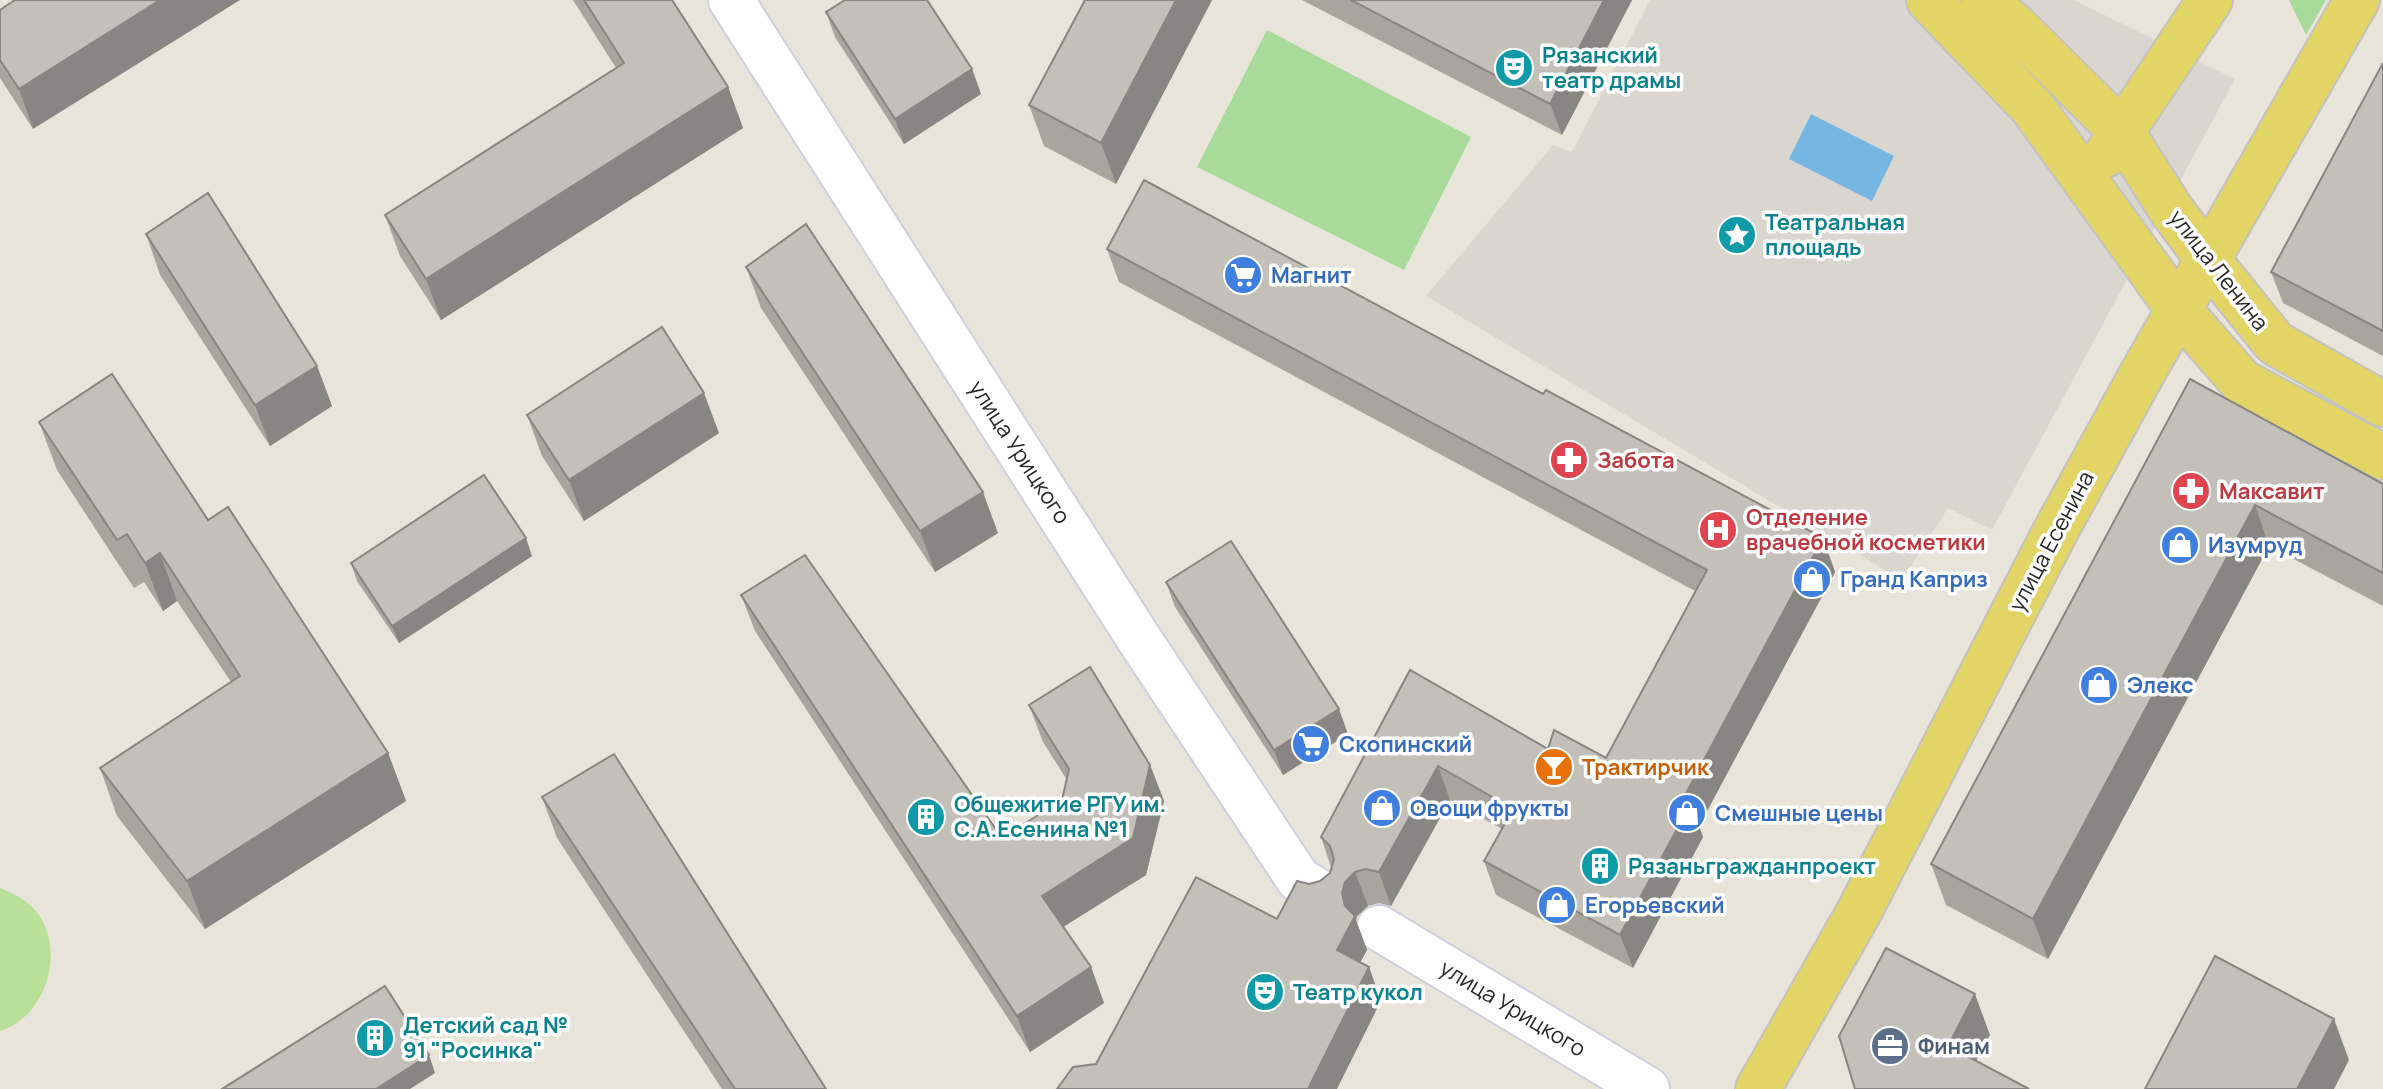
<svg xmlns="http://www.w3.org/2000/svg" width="2383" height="1089" font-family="Manrope,sans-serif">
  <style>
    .green { fill: #a8da9a }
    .pitch { fill: #b8e197 }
    .plaza { fill: #d9d6d0 }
    .water { fill: #75b7e2 }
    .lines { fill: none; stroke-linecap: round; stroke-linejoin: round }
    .minor-casing { stroke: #cfd0df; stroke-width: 48 }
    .major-casing { stroke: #c3c3c3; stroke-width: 48 }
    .minor { stroke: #fff; stroke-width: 44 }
    .major { stroke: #e2d465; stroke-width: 44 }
    .wall { fill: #a8a59f }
    .shaded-wall { fill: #888682 }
    .building { fill: #c3c0b9; stroke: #888682; stroke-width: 2 }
    .labels { text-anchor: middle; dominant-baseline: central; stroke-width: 7; stroke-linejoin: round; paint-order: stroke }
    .culture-label { font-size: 22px; font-weight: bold; fill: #0d838f; stroke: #fff; text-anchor: start }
    .street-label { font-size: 22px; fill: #272727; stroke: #fff }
    .shop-label { font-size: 22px; font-weight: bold; fill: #366cbe; stroke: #fff; text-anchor: start }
    .health-label { font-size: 22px; font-weight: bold; fill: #be3a42; stroke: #fff; text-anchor: start }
    .food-label { font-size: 22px; font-weight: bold; fill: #c56008; stroke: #fff; text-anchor: start }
    .service-label { font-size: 22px; font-weight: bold; fill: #4e5e75; stroke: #fff; text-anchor: start }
  </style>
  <rect width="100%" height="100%" fill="#e8e4d9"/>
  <g class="green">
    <polygon points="2289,0 2326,0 2306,35"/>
    <polygon points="1267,30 1471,137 1404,270 1197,167"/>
  </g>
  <path class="pitch" d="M0,888C18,895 34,904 43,922C63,962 42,1018 0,1031Z"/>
  <polygon class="plaza" points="1650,0 2074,0 2235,79 1992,530 1948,508 1902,580 1426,296 1553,145 1572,152"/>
  <polygon class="water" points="1811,114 1894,156 1872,201 1789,159"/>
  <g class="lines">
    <defs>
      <g id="minor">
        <polyline points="731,0 1139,639 1299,880 1321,893"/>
        <polyline points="1379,928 1647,1089"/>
      </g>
      <g id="major">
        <polyline points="1929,0 2032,107 2179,310 2242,382 2383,457"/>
        <polyline points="1984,0 2017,28 2122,132 2170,208 2208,260 2275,343 2383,404"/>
        <polyline points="2107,154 2210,0"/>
        <polyline points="1758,1089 1859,912 2054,534 2143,372 2357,0"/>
      </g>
    </defs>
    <use href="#minor" class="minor-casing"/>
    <use href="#major" class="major-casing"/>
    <use href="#minor" class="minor"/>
    <use href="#major" class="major"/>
  </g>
  <g class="wall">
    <polygon points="573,0 672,0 728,87 743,128 441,320 400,256 385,215 616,68"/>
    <polygon points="1212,0 1116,184 1044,146 1029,105"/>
    <polygon points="1302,0 1632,0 1562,135"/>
    <polygon points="0,10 33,129 0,78"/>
    <polygon points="826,12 972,69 981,94 904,144 835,37"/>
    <polygon points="2383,63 2383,356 2283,303 2271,272"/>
    <polygon points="146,234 317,366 332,406 270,446 160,275"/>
    <polygon points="1107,249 1543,394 1823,538 1835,572 1699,826 1703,837 1633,968 1496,895 1484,861 1502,829 1450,800 1391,906 1379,903 1368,906 1357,916 1356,920 1367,950 1360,962 1369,967 1381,1001 1096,1064 1277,919 1309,884 1320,881 1330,873 1331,867 1321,837 1410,670 1548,749 1606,758 1695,591 1119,282"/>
    <polygon points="746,267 998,533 935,572 761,308"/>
    <polygon points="2190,379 2383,484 2383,606 2269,546 2048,959 1946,905 1931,864"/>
    <polygon points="527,415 719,433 584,521 542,456"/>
    <polygon points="39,422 208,520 388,753 406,801 205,929 117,816 100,768 231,682 177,601 163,611 144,582 134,588 57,470"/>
    <polygon points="532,556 399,643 357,581 351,563"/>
    <polygon points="1166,582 1348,734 1283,775 1175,607"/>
    <polygon points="741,595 1002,838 1062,800 1067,780 1043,742 1029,705 1150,765 1164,801 1146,875 1063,927 1091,967 1104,1003 1030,1052 755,631"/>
    <polygon points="542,797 826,1089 722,1089 557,838"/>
  </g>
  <g class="shaded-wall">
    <polygon points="160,0 240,0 33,129 19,89"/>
    <polygon points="1176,0 1212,0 1116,184 1101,143"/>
    <polygon points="1604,0 1632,0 1562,135 1550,104"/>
    <polygon points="972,69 981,94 904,144 895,119"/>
    <polygon points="728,87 743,128 441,320 426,279"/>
    <polygon points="317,366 332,406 270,446 255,405"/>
    <polygon points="704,393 719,433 584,521 569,480"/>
    <polygon points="983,492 998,533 935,572 920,531"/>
    <polygon points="2255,505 2269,546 2048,959 2033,919"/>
    <polygon points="526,538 532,556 399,643 392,626"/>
    <polygon points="1823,538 1835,572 1699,826 1703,837 1633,968 1620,935 1683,799"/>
    <polygon points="160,553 177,601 163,611 145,563"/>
    <polygon points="1339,709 1348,734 1283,775 1274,750"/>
    <polygon points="388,753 406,801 205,929 187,881"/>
    <polygon points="1150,765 1164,801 1146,875 1055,932 1042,896"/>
    <polygon points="1438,766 1450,800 1391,906 1379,872"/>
    <polygon points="1355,872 1368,906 1357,916 1356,920 1367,950 1349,983 1337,950 1345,906 1342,893 1345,882"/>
    <polygon points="1091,967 1104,1003 1030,1052 1017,1016"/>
    <polygon points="1369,967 1381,1001 1337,1089 1308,1089"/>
    <polygon points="1975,994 1990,1035 1962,1087 1948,1046"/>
    <polygon points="2334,1019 2349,1060 2334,1089 2297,1089"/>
    <polygon points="429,1055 435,1073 410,1089 376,1089"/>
  </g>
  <g class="building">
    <polygon points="15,0 160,0 19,89 0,60 0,10"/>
    <polygon points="584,0 672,0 728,87 426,279 385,215 624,63"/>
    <polygon points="845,0 927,0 972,69 895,119 826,12"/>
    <polygon points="1085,0 1176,0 1101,143 1029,105"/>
    <polygon points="1351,0 1604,0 1550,104"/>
    <polygon points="2383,63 2383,331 2271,272"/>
    <polygon points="1144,180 1543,394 1546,390 1823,538 1683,799 1691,803 1620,935 1484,861 1513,809 1438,766 1379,872 1366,869 1355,872 1345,882 1342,893 1345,906 1355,916 1337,950 1369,967 1308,1089 1057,1089 1073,1067 1096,1064 1196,877 1277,919 1297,881 1309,884 1320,881 1330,873 1334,859 1330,846 1321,837 1410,670 1548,749 1554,730 1606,758 1707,570 1107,249"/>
    <polygon points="208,193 317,366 255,405 146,234"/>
    <polygon points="806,224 983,492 920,531 746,267"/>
    <polygon points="662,327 704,393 569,480 527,415"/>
    <polygon points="112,374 208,520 228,507 388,753 187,881 100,768 240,676 160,553 145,563 127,534 117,540 39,422"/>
    <polygon points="2190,379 2383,484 2383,573 2255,505 2033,919 1931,864"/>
    <polygon points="484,475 526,538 392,626 351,563"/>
    <polygon points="1231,541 1339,709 1274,750 1166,582"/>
    <polygon points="805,555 1002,838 1062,800 1069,769 1029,705 1090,667 1150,765 1133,838 1042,896 1091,967 1017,1016 741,595"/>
    <polygon points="614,754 826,1089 735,1089 542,797"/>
    <polygon points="1886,948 1975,994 1948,1046 2029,1089 1855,1089 1839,1036"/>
    <polygon points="2215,956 2334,1019 2297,1089 2145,1089"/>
    <polygon points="385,986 429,1055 376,1089 222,1089"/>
  </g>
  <defs>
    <symbol id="theatre-disc" viewBox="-11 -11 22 22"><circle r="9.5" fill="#0f9aa8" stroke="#fff"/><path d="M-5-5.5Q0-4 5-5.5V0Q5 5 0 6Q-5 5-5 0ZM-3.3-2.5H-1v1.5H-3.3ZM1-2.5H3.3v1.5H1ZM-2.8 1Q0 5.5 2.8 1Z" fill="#fff"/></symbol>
    <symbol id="sight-disc" viewBox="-11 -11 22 22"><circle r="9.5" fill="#0f9aa8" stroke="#fff"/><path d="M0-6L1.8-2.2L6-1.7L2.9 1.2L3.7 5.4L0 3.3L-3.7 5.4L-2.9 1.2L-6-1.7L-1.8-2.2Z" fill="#fff"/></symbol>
    <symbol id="supermarket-disc" viewBox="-11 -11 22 22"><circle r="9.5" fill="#3f7fe0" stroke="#fff"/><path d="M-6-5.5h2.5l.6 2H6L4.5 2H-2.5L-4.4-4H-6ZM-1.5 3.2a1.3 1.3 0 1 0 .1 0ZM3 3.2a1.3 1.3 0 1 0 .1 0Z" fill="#fff"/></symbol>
    <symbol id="pharmacy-disc" viewBox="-11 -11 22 22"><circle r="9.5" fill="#e0444e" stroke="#fff"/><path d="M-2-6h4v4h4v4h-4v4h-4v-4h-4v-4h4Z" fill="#fff"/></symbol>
    <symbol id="hospital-disc" viewBox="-11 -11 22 22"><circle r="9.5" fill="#e0444e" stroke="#fff"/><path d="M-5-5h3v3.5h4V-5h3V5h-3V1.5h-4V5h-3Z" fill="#fff"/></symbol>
    <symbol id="shop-disc" viewBox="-11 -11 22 22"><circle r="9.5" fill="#3f7fe0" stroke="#fff"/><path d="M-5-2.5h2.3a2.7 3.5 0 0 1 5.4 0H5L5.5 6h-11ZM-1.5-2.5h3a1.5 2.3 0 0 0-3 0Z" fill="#fff"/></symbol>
    <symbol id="bar-disc" viewBox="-11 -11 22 22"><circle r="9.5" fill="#e8710a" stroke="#fff"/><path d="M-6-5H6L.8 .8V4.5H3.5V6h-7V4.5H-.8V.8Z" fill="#fff"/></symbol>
    <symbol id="building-disc" viewBox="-11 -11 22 22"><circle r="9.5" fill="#0f9aa8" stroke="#fff"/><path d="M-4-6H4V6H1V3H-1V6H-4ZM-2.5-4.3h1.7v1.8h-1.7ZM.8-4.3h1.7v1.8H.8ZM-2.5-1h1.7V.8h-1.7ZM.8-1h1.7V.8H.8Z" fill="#fff"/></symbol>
    <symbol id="office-disc" viewBox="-11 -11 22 22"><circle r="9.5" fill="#5c6f8a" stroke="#fff"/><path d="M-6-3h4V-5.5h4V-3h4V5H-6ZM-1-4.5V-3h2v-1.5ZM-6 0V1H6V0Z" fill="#fff"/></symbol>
  </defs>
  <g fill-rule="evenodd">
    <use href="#theatre-disc" x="1492" y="46" width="44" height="44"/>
    <use href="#sight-disc" x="1715" y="213" width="44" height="44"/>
    <use href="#supermarket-disc" x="1221" y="253" width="44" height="44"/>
    <use href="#pharmacy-disc" x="1547" y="438" width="44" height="44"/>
    <use href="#pharmacy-disc" x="2169" y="469" width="44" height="44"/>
    <use href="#hospital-disc" x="1696" y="508" width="44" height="44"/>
    <use href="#shop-disc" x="2158" y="523" width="44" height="44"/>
    <use href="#shop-disc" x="1790" y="557" width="44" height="44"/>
    <use href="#shop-disc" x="2077" y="663" width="44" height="44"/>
    <use href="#supermarket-disc" x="1289" y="722" width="44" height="44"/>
    <use href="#bar-disc" x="1532" y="745" width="44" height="44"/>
    <use href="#shop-disc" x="1360" y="786" width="44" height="44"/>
    <use href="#shop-disc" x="1665" y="791" width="44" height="44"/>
    <use href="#building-disc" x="904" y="795" width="44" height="44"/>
    <use href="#building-disc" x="1578" y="844" width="44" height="44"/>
    <use href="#shop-disc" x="1535" y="883" width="44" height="44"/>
    <use href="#theatre-disc" x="1243" y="970" width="44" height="44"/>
    <use href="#building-disc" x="353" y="1016" width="44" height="44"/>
    <use href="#office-disc" x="1868" y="1024" width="44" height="44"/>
  </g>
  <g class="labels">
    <g class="culture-label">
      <text x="1542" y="55">Рязанский<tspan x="1542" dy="25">театр драмы</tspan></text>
      <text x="1765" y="222">Театральная<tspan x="1765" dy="25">площадь</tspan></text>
      <text x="954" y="804">Общежитие РГУ им.<tspan x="954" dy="25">С.А.Есенина №1</tspan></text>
      <text x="1628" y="866">Рязаньгражданпроект</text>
      <text x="1293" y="992">Театр кукол</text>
      <text x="403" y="1025">Детский сад №<tspan x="403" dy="25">91 "Росинка"</tspan></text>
    </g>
    <g class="street-label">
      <text transform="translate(2219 270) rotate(52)">улица Ленина</text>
      <text transform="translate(1020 452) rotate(57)">улица Урицкого</text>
      <text transform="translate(2051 541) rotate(-62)">улица Есенина</text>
      <text transform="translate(1513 1008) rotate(31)">улица Урицкого</text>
    </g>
    <g class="shop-label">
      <text x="1271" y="275">Магнит</text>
      <text x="2208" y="545">Изумруд</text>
      <text x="1840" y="579">Гранд Каприз</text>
      <text x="2127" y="685">Элекс</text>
      <text x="1339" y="744">Скопинский</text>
      <text x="1410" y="808">Овощи фрукты</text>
      <text x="1715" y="813">Смешные цены</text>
      <text x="1585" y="905">Егорьевский</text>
    </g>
    <g class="health-label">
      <text x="1597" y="460">Забота</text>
      <text x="2219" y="491">Максавит</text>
      <text x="1746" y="517">Отделение<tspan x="1746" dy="25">врачебной косметики</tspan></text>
    </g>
    <g class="food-label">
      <text x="1582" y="767">Трактирчик</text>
    </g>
    <g class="service-label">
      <text x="1918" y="1046">Финам</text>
    </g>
  </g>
</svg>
